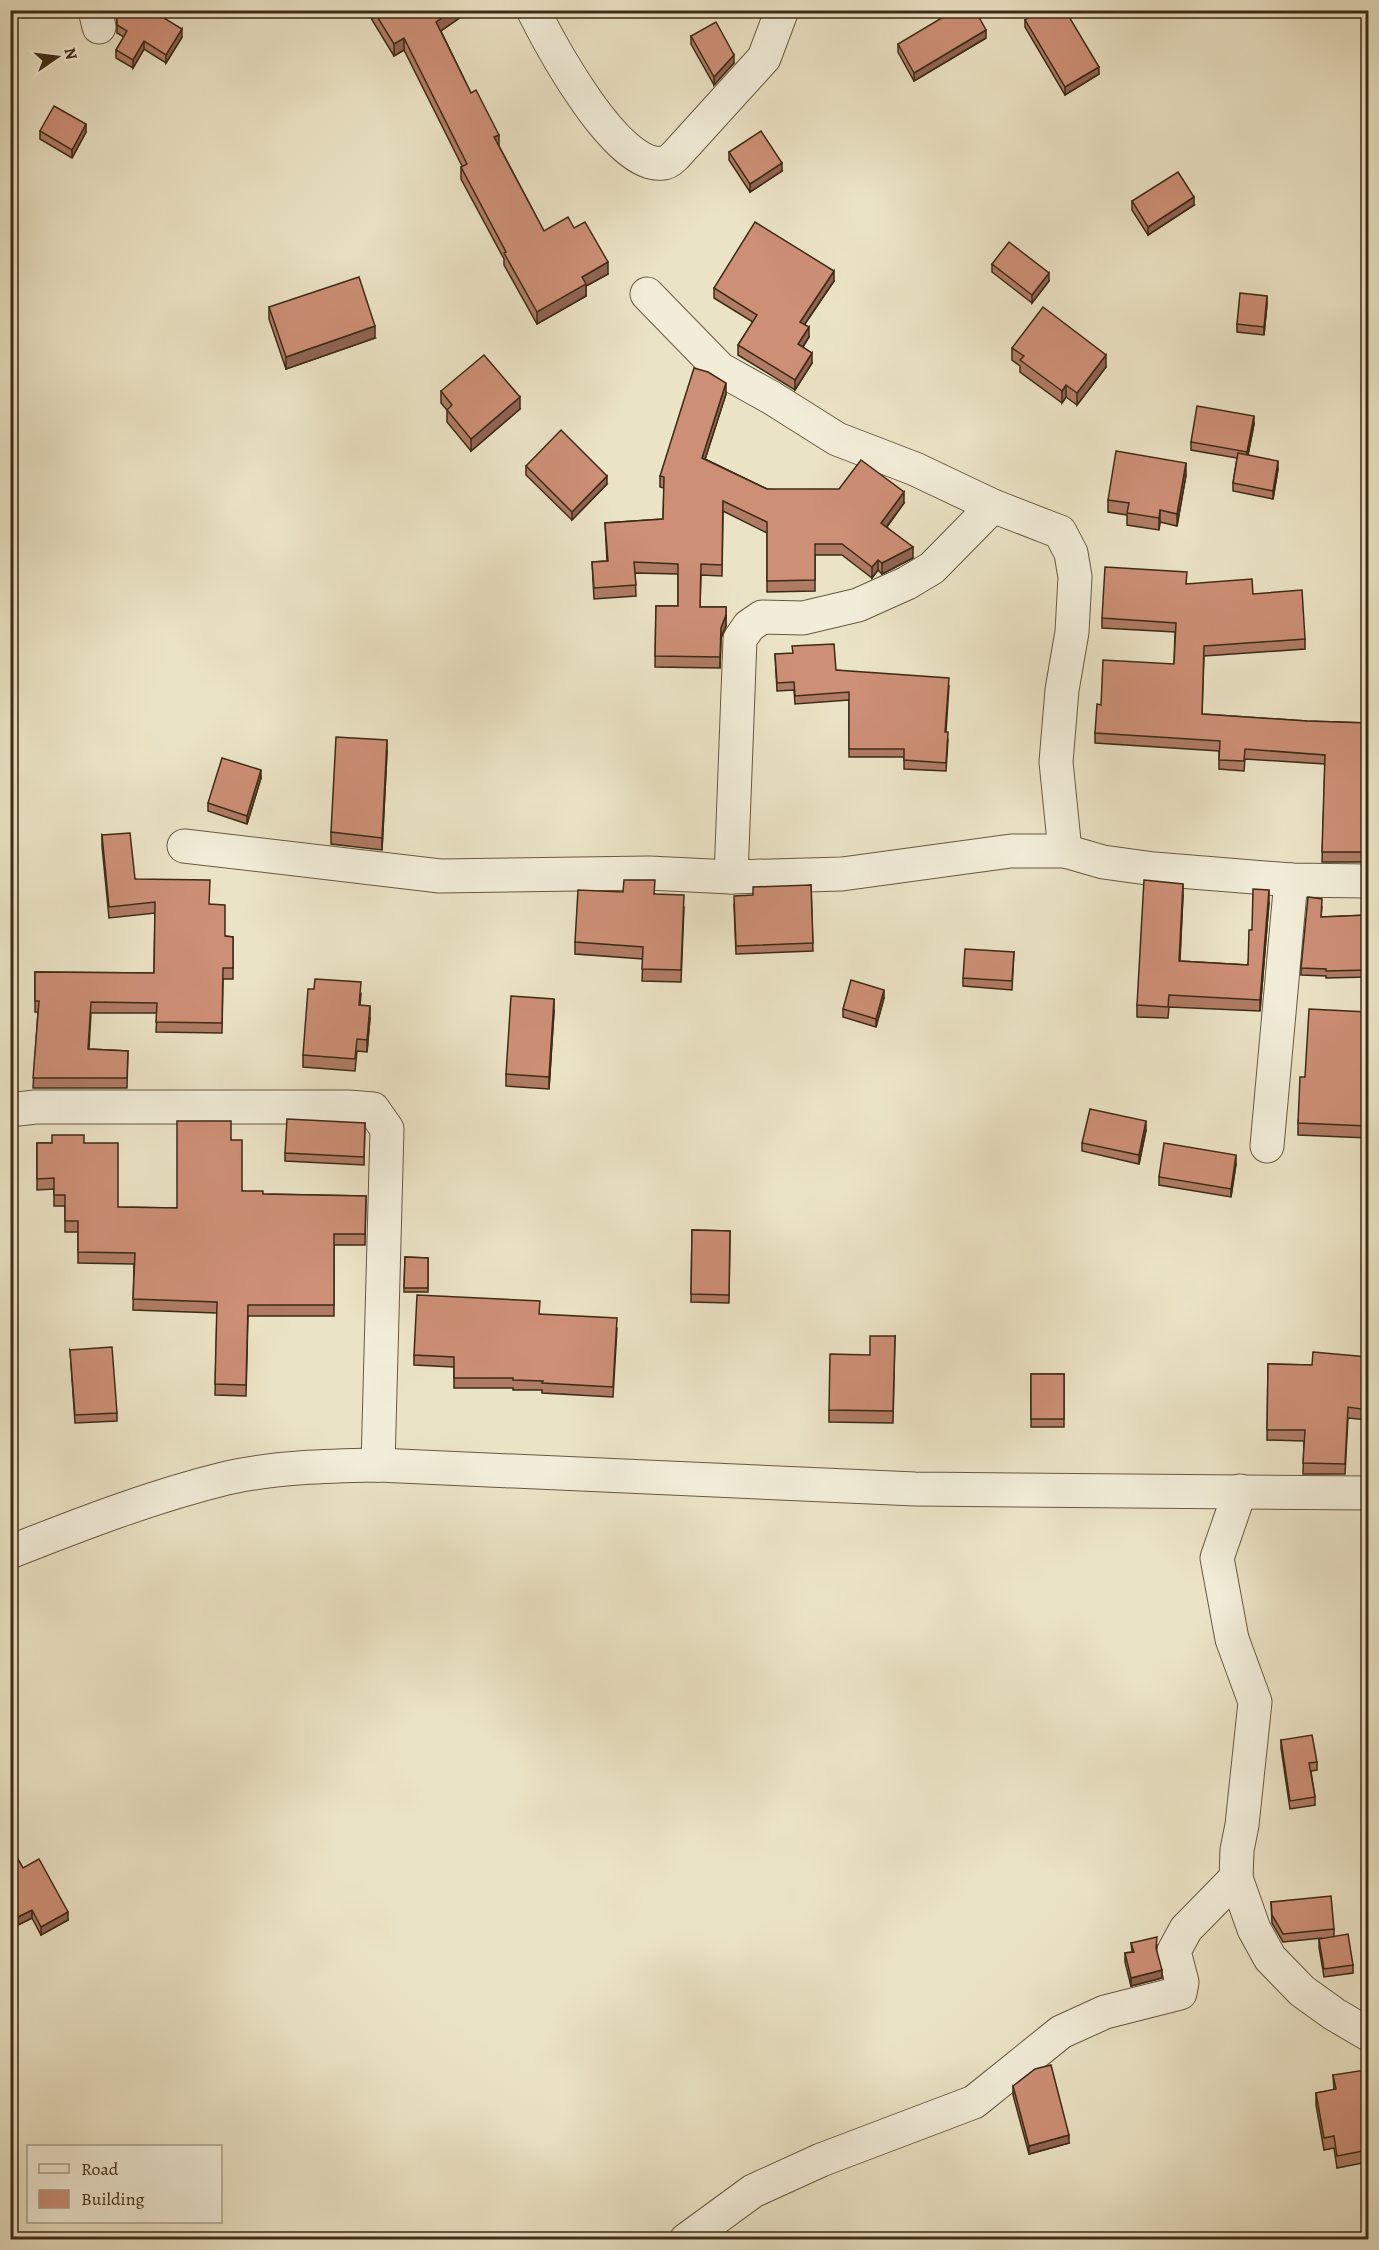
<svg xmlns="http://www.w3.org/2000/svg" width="1379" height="2250" font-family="Alegreya,serif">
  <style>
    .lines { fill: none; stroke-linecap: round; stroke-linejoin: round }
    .street-casing { stroke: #685941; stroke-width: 35 }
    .street { stroke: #f2edd9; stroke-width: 33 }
    .wall { fill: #b07b65; stroke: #3d2b15; stroke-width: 1.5 }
    .shaded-wall { fill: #906453; stroke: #3d2b15; stroke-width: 1.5 }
    .building { fill: #cd8f76; stroke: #3d2b15; stroke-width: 1.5 }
  </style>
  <rect width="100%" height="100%" fill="#ebe3c5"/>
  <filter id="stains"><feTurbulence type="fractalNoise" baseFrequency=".00333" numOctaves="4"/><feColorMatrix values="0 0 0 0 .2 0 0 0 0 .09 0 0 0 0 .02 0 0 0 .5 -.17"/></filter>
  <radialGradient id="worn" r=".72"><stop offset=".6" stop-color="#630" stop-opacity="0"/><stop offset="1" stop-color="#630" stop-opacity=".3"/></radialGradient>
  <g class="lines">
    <defs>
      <g id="street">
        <polyline points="95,10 99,27"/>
        <path d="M533,10C551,46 618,171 663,163C667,163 672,159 675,156L764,58L782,10"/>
        <polyline points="647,294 720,369 772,398 837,439 915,469 993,506 1060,532 1071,553 1075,577 1072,632 1062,690 1056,762 1065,851"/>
        <polyline points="184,846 440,876 649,873 731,877 842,874 1011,851 1065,851 1103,862 1154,869 1291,880 1368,881"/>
        <polyline points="731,877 740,639 749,626 762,617 803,618 858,605 907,583 932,568 993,506"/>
        <polyline points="10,1110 35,1107 348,1107 373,1109 387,1129 378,1465"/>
        <polyline points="1267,1146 1291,880"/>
        <polyline points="1240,1491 1217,1558 1232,1639 1255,1702 1242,1825 1237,1850 1236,1878 1254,1929 1270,1958 1302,1991 1334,2014 1368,2034"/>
        <path d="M10,1552C81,1524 153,1496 227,1478C276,1467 328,1466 378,1465L915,1489L1368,1493"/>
        <polyline points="686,2240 753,2191 821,2160 974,2102 1061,2032 1105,2012 1180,1993 1182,1982 1174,1951 1186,1929 1236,1878"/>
      </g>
    </defs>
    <use href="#street" class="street-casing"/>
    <use href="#street" class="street"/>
  </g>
  <g class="wall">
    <polygon points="114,10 165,10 165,14 163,18 182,37 166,63 144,49 133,68 116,58 116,50 124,37 117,33 117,21"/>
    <polygon points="366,10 471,10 441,31 471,93 544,231 574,228 608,274 586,286 586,296 537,324 504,265 504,259 461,179 461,167 462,166 404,50 394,56"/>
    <polygon points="1025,20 1099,74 1065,95 1025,27"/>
    <polygon points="691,36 734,63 714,85 691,44"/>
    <polygon points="986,38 914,81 898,52 898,44"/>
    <polygon points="40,131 86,132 72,158 40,139"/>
    <polygon points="729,152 782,171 750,192 729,160"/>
    <polygon points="1132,201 1194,205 1148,235 1132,210"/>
    <polygon points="992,264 1049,281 1032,303 992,272"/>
    <polygon points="834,281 805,324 809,337 803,347 812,363 795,390 738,355 738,345 753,322 714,298 714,288"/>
    <polygon points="1267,304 1264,335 1237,332 1237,324"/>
    <polygon points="269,307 375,338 286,369 269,319"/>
    <polygon points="1012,348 1106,367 1077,405 1066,397 1062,403 1020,372 1020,366 1012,360"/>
    <polygon points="441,391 520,409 471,451 447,422 447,410 441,403"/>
    <polygon points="726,394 705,459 767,489 904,503 887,527 913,558 882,574 878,570 872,578 842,555 815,555 815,591 767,592 767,533 723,511 722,576 701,575 700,607 726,607 726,626 721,638 720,668 655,667 656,606 678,606 678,574 635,573 636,596 594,599 592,562 607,561 605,523 663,519 664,488 660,487 660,476"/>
    <polygon points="1254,424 1248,455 1278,469 1273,499 1233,491 1233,483 1237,458 1191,450 1191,442"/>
    <polygon points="526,466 607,484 572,520 526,475"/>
    <polygon points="1186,475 1177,526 1160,522 1159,530 1127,525 1127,515 1108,512 1108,500"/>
    <polygon points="1187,584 1253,594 1305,639 1305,649 1204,656 1202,714 1307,721 1368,723 1368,862 1322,862 1325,764 1245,759 1244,771 1219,769 1219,751 1095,743 1095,733 1101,705 1174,664 1175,632 1102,628 1102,618"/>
    <polygon points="775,654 836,670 949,686 946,732 948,740 946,771 904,769 904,757 849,757 849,700 795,704 794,690 777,691"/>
    <polygon points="387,752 382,850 331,844 331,832"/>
    <polygon points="261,778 247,824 208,811 208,803"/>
    <polygon points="102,835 135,879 210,904 225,936 233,937 233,979 223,979 222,1033 156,1032 157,1013 91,1013 89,1049 128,1051 127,1088 33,1088 38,1012 35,1012 35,972 154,973 155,913 109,918 102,846"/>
    <polygon points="811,885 813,951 736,954 734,904"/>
    <polygon points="655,894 684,907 681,982 642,981 643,959 575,954 575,942"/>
    <polygon points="1183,895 1180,961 1248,965 1252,930 1269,902 1260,1011 1169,1007 1168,1018 1137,1017 1137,1005"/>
    <polygon points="1322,906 1321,917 1368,915 1368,977 1326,978 1326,976 1301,975 1301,968"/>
    <polygon points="1014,952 1012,990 963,986 963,978"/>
    <polygon points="361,994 360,1005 370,1018 367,1052 357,1051 355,1071 303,1067 303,1055"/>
    <polygon points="884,998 876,1027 843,1017 843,1009"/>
    <polygon points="554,1011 549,1089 506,1086 506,1074"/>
    <polygon points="1368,1012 1368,1138 1298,1135 1298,1123 1305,1077"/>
    <polygon points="365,1123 364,1165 285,1161 285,1153"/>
    <polygon points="1146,1130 1139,1164 1082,1151 1082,1143"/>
    <polygon points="231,1140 242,1191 263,1194 366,1196 365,1245 334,1245 334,1316 248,1316 246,1396 215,1395 217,1313 133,1310 134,1264 78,1263 78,1232 65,1232 65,1206 54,1206 54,1189 37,1190 37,1143 84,1143 118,1207 177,1208"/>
    <polygon points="1236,1164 1231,1197 1159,1185 1159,1177"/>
    <polygon points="692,1230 730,1231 729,1303 691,1302"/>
    <polygon points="405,1257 428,1258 428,1292 404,1292"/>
    <polygon points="539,1314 617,1328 613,1397 542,1393 542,1390 513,1390 513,1388 454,1388 454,1367 414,1365 414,1355"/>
    <polygon points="895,1336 893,1423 829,1422 829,1410 870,1355"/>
    <polygon points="70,1350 117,1413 117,1421 75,1423"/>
    <polygon points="1368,1357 1368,1420 1348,1418 1345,1474 1303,1474 1304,1441 1267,1440 1268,1364 1312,1365"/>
    <rect x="1031" y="1374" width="33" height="53"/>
    <polygon points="1281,1740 1317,1762 1317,1770 1311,1771 1315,1797 1315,1805 1290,1809 1281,1748"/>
    <polygon points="10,1845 23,1868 68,1920 41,1935 32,1918 18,1925 10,1912"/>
    <polygon points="1271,1902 1334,1929 1334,1936 1353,1965 1353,1973 1324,1977 1319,1947 1319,1939 1322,1938 1283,1942 1272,1923"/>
    <polygon points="1131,1943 1157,1945 1156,1950 1162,1978 1131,1986 1125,1962 1125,1953 1132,1952"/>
    <polygon points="1333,2075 1368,2087 1368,2162 1337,2168 1334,2148 1324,2150 1316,2105 1316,2093 1334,2090"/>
    <polygon points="1013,2086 1069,2143 1029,2154 1013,2095"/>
  </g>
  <g class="shaded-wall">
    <polygon points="162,10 165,10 165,14 159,24 159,15"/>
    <polygon points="453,10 471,10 436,34 436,22"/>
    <polygon points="182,29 182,37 166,63 166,55"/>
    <polygon points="986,30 986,38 914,81 914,73"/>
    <polygon points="404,38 404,50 394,56 394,44"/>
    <polygon points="144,41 144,49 133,68 133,60"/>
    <polygon points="734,55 734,63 714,85 714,77"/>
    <polygon points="1099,67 1099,74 1065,95 1065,87"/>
    <polygon points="86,124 86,132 72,158 72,150"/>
    <polygon points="499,135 499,147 494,137"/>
    <polygon points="782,163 782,171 750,192 750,184"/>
    <polygon points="1194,197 1194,205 1148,235 1148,227"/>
    <polygon points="608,262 608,274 586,286 586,296 537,324 537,312 582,277"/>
    <polygon points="834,271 834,281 800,331 800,322"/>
    <polygon points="1049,273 1049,281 1032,303 1032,295"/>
    <polygon points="1267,296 1267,304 1264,335 1264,327"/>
    <polygon points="375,326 375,338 286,369 286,357"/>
    <polygon points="809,327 809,337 798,354 798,344"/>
    <polygon points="812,353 812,363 795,390 795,380"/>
    <polygon points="1106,355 1106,367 1077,405 1077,393"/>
    <polygon points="726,383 726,394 702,469 702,458"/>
    <polygon points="1066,385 1066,397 1062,403 1062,391"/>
    <polygon points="520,397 520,409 471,451 471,439"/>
    <polygon points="1254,416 1254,424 1247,460 1247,452"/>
    <polygon points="1278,461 1278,469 1273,499 1273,491"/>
    <polygon points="1186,463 1186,475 1177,526 1177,514"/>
    <polygon points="607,476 607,484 572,520 572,512"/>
    <polygon points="904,492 904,503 881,534 881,523"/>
    <polygon points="1160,510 1160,522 1159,530 1159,518"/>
    <polygon points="913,547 913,558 882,574 882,563"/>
    <polygon points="878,560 878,570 872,578 872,567"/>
    <polygon points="726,615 726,626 721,638 720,668 721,628"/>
    <polygon points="387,740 387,752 382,850 382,838"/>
    <polygon points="261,770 261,778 247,824 247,816"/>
    <polygon points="1183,884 1183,895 1179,973 1179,961"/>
    <polygon points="1269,890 1269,902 1260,1011 1260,1000"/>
    <polygon points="884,990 884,998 876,1027 876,1019"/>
    <polygon points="554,999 554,1011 549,1089 549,1077"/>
    <polygon points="370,1006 370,1018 367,1052 367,1040"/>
    <polygon points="1146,1121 1146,1130 1139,1164 1139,1155"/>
    <polygon points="1236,1155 1236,1164 1231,1197 1231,1189"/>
    <polygon points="32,1910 32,1918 18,1925 18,1917"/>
    <polygon points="68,1912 68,1920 41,1935 41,1927"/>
    <polygon points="1162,1970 1162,1978 1131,1986 1131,1978"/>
    <polygon points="1069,2135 1069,2143 1029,2154 1029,2146"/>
  </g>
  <g class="building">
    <polygon points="116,10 162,10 159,15 182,29 166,55 144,41 133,60 116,50 127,31 117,25 117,15"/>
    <polygon points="373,10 453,10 436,22 471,93 476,90 499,135 494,137 544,231 568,217 574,228 585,222 608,262 582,277 586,284 537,312 504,253 506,252 461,167 467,164 404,38 394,44"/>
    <polygon points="955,10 975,10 986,30 914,73 898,44"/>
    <polygon points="1040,10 1065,10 1099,67 1065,87 1025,20"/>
    <polygon points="716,22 734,55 714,77 691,36"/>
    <polygon points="54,106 86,124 72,150 40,131"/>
    <polygon points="761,131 782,163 750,184 729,152"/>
    <polygon points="1178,172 1194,197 1148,227 1132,201"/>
    <polygon points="755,222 834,271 800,322 809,327 798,344 812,353 795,380 738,345 757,315 714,288"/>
    <polygon points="1009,242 1049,273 1032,295 992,264"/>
    <polygon points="359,277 375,326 286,357 269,307"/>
    <polygon points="1240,293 1267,296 1264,327 1237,324"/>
    <polygon points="1043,307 1106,355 1077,393 1066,385 1062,391 1020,360 1024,356 1012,348"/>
    <polygon points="484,355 520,397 471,439 447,410 452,405 441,391"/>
    <polygon points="694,368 708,372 726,383 702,458 767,489 839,489 861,460 904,492 881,523 913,547 882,563 878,560 872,567 842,544 815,544 815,580 767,581 767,522 723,501 722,565 701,564 700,607 726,607 726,615 721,628 720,657 655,656 656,606 678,606 678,564 634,562 636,585 594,588 592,562 608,561 605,523 663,519 664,477 660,476"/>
    <polygon points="1197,406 1254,416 1247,452 1191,442"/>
    <polygon points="561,430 607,476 572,512 526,466"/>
    <polygon points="1116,451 1186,463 1177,514 1160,510 1159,518 1127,513 1129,503 1108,500"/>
    <polygon points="1238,453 1278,461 1273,491 1233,483"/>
    <polygon points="1105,567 1187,572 1186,584 1252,579 1253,594 1302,590 1305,639 1204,646 1202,714 1307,721 1368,723 1368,852 1322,852 1325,755 1245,749 1244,761 1219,760 1220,741 1095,733 1097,704 1101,705 1103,660 1174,664 1176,623 1102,618"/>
    <polygon points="834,644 836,670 949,678 945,732 948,732 946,763 904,760 904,749 849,749 849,692 795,696 794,682 777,683 775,654 793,653 792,646"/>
    <polygon points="336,737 387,740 382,838 331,832"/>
    <polygon points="222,758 261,770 247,816 208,803"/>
    <polygon points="130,833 135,879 210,880 209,904 225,905 225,936 233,937 233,968 223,968 222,1023 156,1022 157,1003 91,1002 88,1049 128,1051 127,1078 33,1078 39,1001 35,1001 35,972 154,973 155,902 109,907 102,835"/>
    <polygon points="624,880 655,880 654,894 684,895 681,970 642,969 643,947 575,942 578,890 623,892"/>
    <polygon points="1144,880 1183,884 1179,961 1248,965 1249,930 1252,930 1253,889 1269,890 1260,1000 1169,995 1168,1007 1137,1005"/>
    <polygon points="811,885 813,943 736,946 734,896 753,895 753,887"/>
    <polygon points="1308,897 1322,899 1321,917 1368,915 1368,970 1326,971 1326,969 1301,968"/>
    <polygon points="965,949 1014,952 1012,981 963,978"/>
    <polygon points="315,979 361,982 359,1005 370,1006 367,1040 357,1039 355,1059 303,1055 308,989 314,989"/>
    <polygon points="851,980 884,990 876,1019 843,1009"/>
    <polygon points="511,996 554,999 549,1077 506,1074"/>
    <polygon points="1309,1009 1368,1012 1368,1126 1298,1123 1300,1077 1305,1077"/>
    <polygon points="1090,1109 1146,1121 1139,1155 1082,1143"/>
    <polygon points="287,1119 365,1123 364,1157 285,1153"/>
    <polygon points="177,1121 231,1121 231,1140 242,1140 242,1191 263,1191 263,1194 366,1196 365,1234 334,1234 334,1305 248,1305 246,1385 215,1384 217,1302 133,1299 135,1253 78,1252 78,1221 65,1221 65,1195 54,1195 54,1178 37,1179 37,1143 52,1143 52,1135 84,1135 84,1143 118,1143 118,1207 177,1208"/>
    <polygon points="1164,1143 1236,1155 1231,1189 1159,1177"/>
    <polygon points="692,1230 730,1231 729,1295 691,1294"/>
    <polygon points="405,1257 428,1258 428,1288 404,1288"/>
    <polygon points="417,1295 540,1301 539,1314 617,1318 613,1387 542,1383 543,1381 513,1380 513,1378 454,1378 454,1357 414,1355"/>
    <polygon points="870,1336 895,1336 893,1411 829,1410 830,1354 870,1355"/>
    <polygon points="112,1347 117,1413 75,1415 70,1350"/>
    <polygon points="1313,1352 1368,1357 1368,1410 1348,1407 1345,1464 1303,1463 1305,1430 1267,1430 1268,1364 1312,1365"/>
    <rect x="1031" y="1374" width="33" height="45"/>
    <polygon points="1312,1735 1317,1762 1309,1763 1315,1797 1290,1801 1281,1740"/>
    <polygon points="10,1845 23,1868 39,1859 68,1912 41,1927 32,1910 18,1917 10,1903"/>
    <polygon points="1331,1896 1334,1929 1283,1934 1272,1915 1271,1902"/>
    <polygon points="1348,1934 1353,1965 1324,1969 1319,1939"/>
    <polygon points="1157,1937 1156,1948 1162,1970 1131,1978 1125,1953 1134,1952 1131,1943"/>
    <polygon points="1051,2065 1069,2135 1029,2146 1013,2086 1035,2069"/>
    <polygon points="1365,2070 1368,2087 1368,2150 1337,2156 1334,2136 1324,2138 1316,2093 1336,2089 1333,2075"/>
  </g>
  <rect width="1379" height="2250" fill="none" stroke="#ebe3c5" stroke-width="36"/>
  <rect x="12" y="12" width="1355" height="2226" fill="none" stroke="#3d2b15" stroke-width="3"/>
  <rect x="18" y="18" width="1343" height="2214" fill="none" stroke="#3d2b15" stroke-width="1.5"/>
  <rect x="27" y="2145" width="195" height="78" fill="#f2edd9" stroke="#aa9f8b" stroke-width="1.5"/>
  <rect x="39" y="2164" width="30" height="9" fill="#f2edd9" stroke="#aa9f8b" stroke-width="1.5"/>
  <text x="81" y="2175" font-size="18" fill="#3d2b15">Road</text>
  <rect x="39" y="2190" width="30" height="18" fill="#cd8f76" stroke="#aa9f8b" stroke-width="1.5"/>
  <text x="81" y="2205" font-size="18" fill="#3d2b15">Building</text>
  <g transform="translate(57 57) rotate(76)" stroke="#f2edd9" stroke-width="4.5" paint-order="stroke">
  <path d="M0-4.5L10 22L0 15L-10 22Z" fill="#3d2b15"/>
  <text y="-9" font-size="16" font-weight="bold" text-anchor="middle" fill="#3d2b15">N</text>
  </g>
  <rect width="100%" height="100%" filter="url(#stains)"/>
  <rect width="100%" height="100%" fill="url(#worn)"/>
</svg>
